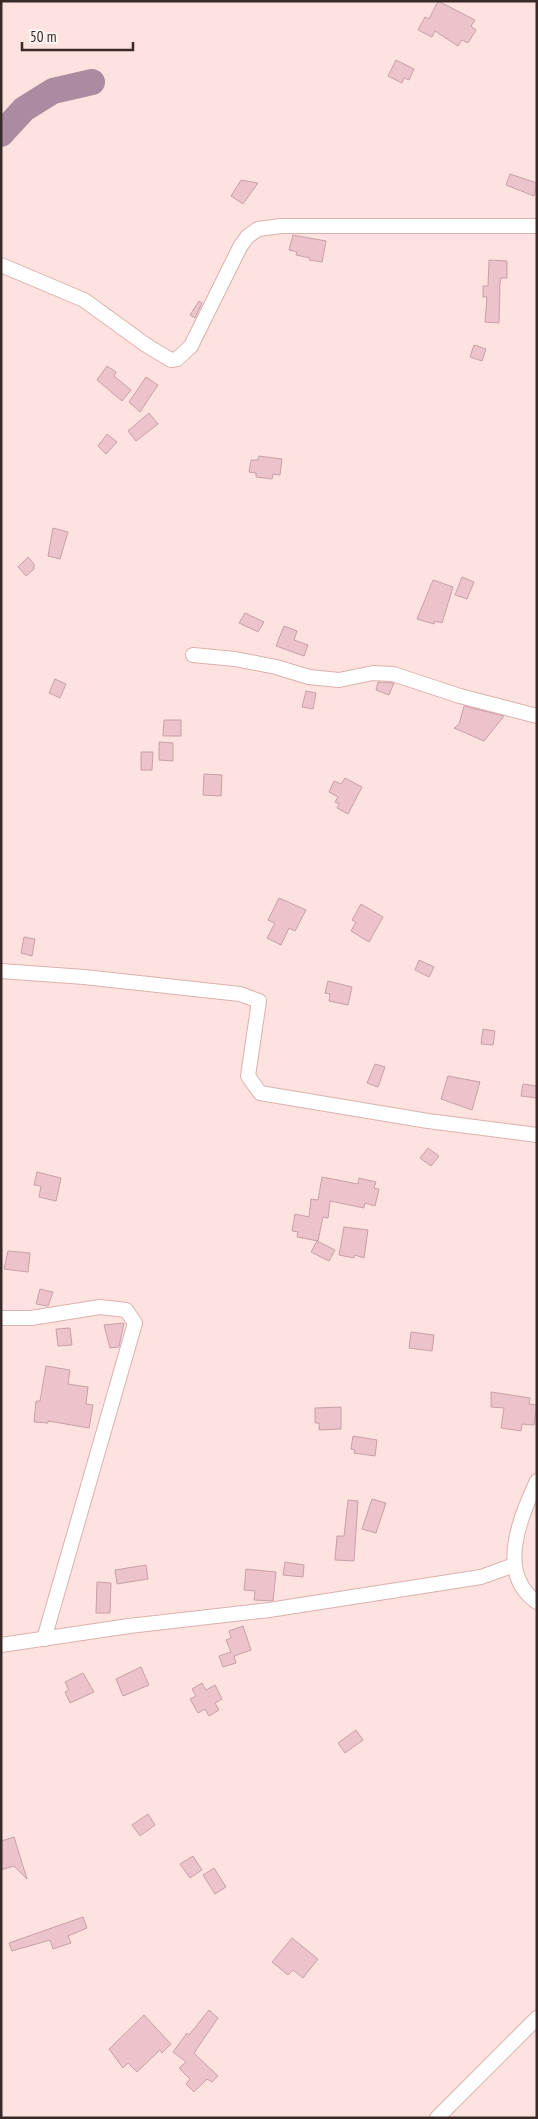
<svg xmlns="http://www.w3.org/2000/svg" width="538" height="2119" font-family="'PT Sans Narrow',sans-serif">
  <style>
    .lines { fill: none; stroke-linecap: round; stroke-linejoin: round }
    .river { stroke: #ac8a9f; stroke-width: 26 }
    .building { fill: #ecc2cb; stroke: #c8a0a9 }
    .minor-casing { stroke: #dbb1ad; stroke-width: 16 }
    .minor { stroke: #fff; stroke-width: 14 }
  </style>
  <rect width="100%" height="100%" fill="#fde2e0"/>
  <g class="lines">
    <polyline class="river" points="1,134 24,109 53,91 92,82"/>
  </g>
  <g class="building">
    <polygon points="438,1 475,20 471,26 476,30 468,43 462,40 458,46 435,31 432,37 418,30 425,17 429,19"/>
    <polygon points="396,60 414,69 409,80 404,78 402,83 388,76"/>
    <polygon points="510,174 537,183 534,196 506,185"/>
    <polygon points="241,180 258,183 243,204 231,196"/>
    <polygon points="293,235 326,241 322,262 309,260 310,258 296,255 297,252 289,250"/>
    <polygon points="489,260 507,261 507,278 501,278 500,283 499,323 485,322 487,297 483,297 483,286 488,286"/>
    <polygon points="199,301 202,303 195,318 190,315"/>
    <polygon points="474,345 486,349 482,361 470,357"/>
    <polygon points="107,366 116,372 114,376 131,390 122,401 97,380"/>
    <polygon points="146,377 158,385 140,412 129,402"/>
    <polygon points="149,413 158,424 136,441 128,431"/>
    <polygon points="107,434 117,442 106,454 98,446"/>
    <polygon points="259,456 282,459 280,475 273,474 272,479 256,477 256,473 249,472 251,460 258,460"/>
    <polygon points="53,528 68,532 60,559 48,556"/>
    <polygon points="28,557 34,564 34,569 26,576 18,567"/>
    <polygon points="462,577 474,582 467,599 455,595"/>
    <polygon points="433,580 453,587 442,623 435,621 434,624 417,619"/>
    <polygon points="245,613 264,622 258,632 239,623"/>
    <polygon points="284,626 297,631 294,640 308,645 304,656 276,646"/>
    <polygon points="55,679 66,684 60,698 49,693"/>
    <polygon points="378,682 394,683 389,695 376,690"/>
    <polygon points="306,691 316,693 313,709 302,707"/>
    <polygon points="464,706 504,716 484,741 454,728 459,724"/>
    <polygon points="164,720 181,720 181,736 163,736"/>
    <polygon points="159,742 173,743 173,761 159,760"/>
    <polygon points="141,752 153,752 152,770 141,770"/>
    <polygon points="204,774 222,775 221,796 203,795"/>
    <polygon points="345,778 362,787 348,814 337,808 339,804 335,802 338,797 329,792 334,781 341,784"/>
    <polygon points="279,898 306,910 295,931 289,928 281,945 267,938 275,923 268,920"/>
    <polygon points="361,904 383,917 369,942 351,931 356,922 352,920"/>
    <polygon points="24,937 35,939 32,956 21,953"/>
    <polygon points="419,960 434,967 429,977 415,970"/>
    <polygon points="328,981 352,987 348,1005 329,1001 330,994 325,993"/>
    <polygon points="483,1029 495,1031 493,1045 481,1044"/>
    <polygon points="375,1064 385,1067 378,1087 367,1083"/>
    <polygon points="448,1076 480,1082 472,1110 441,1099"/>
    <polygon points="523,1084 537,1086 537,1098 521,1096"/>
    <polygon points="428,1148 439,1156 431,1166 420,1158"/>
    <polygon points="37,1172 61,1178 56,1201 39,1197 41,1186 34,1185"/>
    <polygon points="322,1177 358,1184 359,1178 376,1182 374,1188 379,1189 375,1206 365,1203 364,1208 330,1201 328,1218 323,1217 318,1241 297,1237 298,1232 292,1231 295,1214 309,1217 311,1199 318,1200"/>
    <polygon points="344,1227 368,1230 364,1258 355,1255 354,1258 339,1255"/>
    <polygon points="317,1241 335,1250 329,1261 311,1252"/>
    <polygon points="8,1251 30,1253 28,1272 4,1269"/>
    <polygon points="40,1289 53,1292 48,1306 36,1304"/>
    <polygon points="124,1323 119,1347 110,1348 104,1325"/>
    <polygon points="70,1328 72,1345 58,1346 56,1329"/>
    <polygon points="411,1332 434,1335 432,1351 409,1348"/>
    <polygon points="46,1366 70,1370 68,1384 88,1387 86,1404 93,1405 89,1428 48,1421 48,1423 34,1422 36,1401 40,1401"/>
    <polygon points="491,1392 530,1398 529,1404 537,1405 534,1425 522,1424 521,1431 501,1428 504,1408 491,1407"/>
    <polygon points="341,1407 341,1429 319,1430 319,1423 315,1423 315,1408"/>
    <polygon points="353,1436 377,1440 375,1456 354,1453 355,1450 351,1449"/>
    <polygon points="372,1499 386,1503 376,1533 362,1529"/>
    <polygon points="348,1500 358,1501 354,1561 335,1560 337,1536 344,1536"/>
    <polygon points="285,1562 304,1565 303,1577 283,1575"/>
    <polygon points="146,1565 148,1579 117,1584 115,1570"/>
    <polygon points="246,1569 276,1572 273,1601 254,1600 255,1591 244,1590"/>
    <polygon points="97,1582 111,1583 110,1613 96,1613"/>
    <polygon points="243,1626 251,1650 234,1656 236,1663 223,1667 219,1656 231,1652 226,1640 231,1638 229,1631"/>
    <polygon points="141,1667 149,1685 123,1696 116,1679"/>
    <polygon points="83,1673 94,1692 70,1703 65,1692 69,1690 65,1682"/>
    <polygon points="202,1683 206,1690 215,1685 222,1699 215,1703 219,1710 209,1716 205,1709 198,1713 190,1699 196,1696 192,1689"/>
    <polygon points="356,1730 363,1740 345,1753 338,1743"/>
    <polygon points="148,1814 155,1825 140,1836 132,1825"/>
    <polygon points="14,1837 27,1879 14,1866 1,1870 1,1841"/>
    <polygon points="193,1856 202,1870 190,1878 180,1864"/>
    <polygon points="214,1868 226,1887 215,1894 203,1875"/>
    <polygon points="83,1917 87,1928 68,1936 71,1943 53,1949 50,1940 12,1951 9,1943"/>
    <polygon points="292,1938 318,1959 303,1978 293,1970 288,1975 272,1962"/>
    <polygon points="209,2010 218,2018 194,2053 218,2076 212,2082 207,2079 194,2092 186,2084 190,2079 179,2068 186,2062 173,2052 187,2033 189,2035"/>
    <polygon points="144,2015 171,2044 162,2053 160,2050 137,2072 128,2063 123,2068 109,2049"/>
  </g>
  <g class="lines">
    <defs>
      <g id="minor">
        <polyline points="1,265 84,300 146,345 171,360 177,359 191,346 240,247 247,237 258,229 281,226 537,226"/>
        <polyline points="193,655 235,659 276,667 309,677 339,680 373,673 393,674 460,696 537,716"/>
        <polyline points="1,971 84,977 240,994 259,1001 248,1076 260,1093 428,1121 537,1135"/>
        <polyline points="1,1318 31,1318 100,1307 126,1310 135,1323 44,1639"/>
        <path d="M537,1481C520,1517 496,1574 537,1602"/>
        <polyline points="1,1645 129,1626 269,1610 481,1577 514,1565"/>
        <polyline points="437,2118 537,2018"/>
      </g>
    </defs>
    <use href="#minor" class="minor-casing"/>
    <use href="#minor" class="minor"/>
  </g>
  <rect width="538" height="2119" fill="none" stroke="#392927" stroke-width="5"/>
  <path d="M22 42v8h111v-8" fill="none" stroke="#392927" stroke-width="2.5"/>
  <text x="30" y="42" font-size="15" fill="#392927" stroke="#fdf4f3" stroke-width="4" paint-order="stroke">50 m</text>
</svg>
